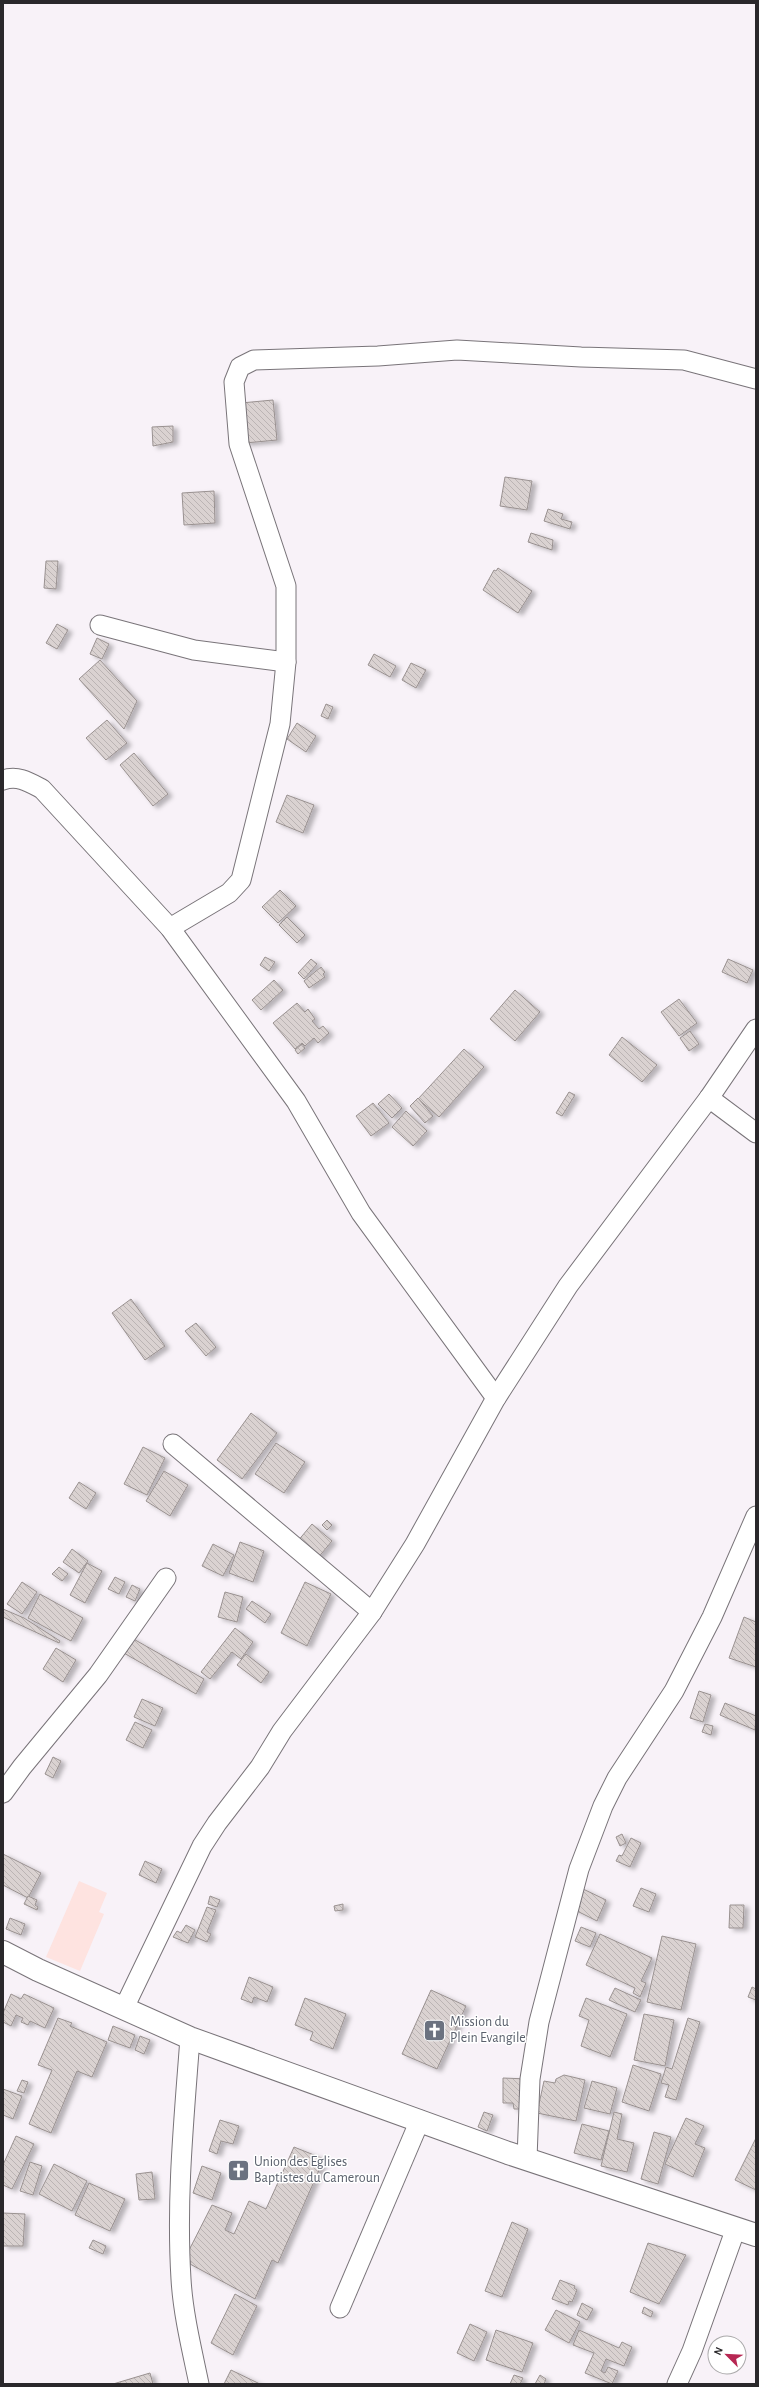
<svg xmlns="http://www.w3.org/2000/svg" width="759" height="2387" font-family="'Alegreya Sans',sans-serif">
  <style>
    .industrial { fill: #fee3e0 }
    .building { fill: url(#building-back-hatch); stroke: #999190; filter: url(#shadow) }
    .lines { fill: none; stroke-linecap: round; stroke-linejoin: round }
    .street-casing { stroke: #797479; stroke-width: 21 }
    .secondary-casing { stroke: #797479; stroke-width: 24 }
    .street { stroke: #fff; stroke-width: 19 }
    .secondary { stroke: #fff; stroke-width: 22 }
    .labels { text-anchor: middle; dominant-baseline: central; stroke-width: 3; stroke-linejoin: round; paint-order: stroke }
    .worship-label { font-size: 14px; fill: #5b616d; stroke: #fff; text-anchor: start }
  </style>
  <defs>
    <pattern id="building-back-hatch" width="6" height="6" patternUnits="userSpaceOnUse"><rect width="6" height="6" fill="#dad2d1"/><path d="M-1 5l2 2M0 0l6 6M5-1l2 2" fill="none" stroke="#bbb4b4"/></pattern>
    <filter id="shadow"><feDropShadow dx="4.5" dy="2.5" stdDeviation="2" flood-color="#0004"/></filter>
  </defs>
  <rect width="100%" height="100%" fill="#f8f2f8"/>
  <polygon class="industrial" points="79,1881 107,1893 99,1912 104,1914 80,1971 46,1957"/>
  <g class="building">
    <polygon points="273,400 277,440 245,443 241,403"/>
    <polygon points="173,426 173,442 153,446 152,427"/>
    <polygon points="505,477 532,481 527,510 500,506"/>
    <polygon points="214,491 215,523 184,525 182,493"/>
    <polygon points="548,509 563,514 561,519 572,522 570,529 544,521"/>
    <polygon points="531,533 553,540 552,550 528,542"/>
    <polygon points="46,561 58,561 56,589 44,588"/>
    <polygon points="498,568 532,591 518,613 483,590 494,570 496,571"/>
    <polygon points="57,624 68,630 57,649 46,643"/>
    <polygon points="97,638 109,644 102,659 90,654"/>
    <polygon points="374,654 396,666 390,677 368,665"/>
    <polygon points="100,660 137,701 124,729 79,679"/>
    <polygon points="411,663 426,670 416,688 402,680"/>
    <polygon points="326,704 333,707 328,719 321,716"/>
    <polygon points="107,720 127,743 106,760 86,738"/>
    <polygon points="297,723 316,736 306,752 287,739"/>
    <polygon points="134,753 168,794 153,806 120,765"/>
    <polygon points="287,795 314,805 303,833 276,822"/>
    <polygon points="280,890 296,906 278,923 262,907"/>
    <polygon points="287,917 305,935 297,943 279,925"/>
    <polygon points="265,957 275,962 269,971 260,965"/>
    <polygon points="311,959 317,964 304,979 298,973"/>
    <polygon points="728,959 753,970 747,983 722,972"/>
    <polygon points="321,967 325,972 323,974 325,977 309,988 304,981"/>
    <polygon points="274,980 283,990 261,1010 252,1000"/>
    <polygon points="515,990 540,1012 515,1041 490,1019"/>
    <polygon points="679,999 697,1023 679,1036 661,1012"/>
    <polygon points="297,1003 305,1012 308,1009 315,1019 312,1021 319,1029 323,1026 329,1033 318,1043 314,1038 305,1046 302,1043 295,1049 273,1023"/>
    <polygon points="690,1031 699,1044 689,1051 680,1038"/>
    <polygon points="622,1037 657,1065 642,1082 609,1055"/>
    <polygon points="302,1044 305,1048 298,1054 295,1050"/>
    <polygon points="464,1049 484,1067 439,1117 418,1099"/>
    <polygon points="569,1092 575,1095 562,1116 556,1113"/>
    <polygon points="389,1094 402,1108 392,1118 378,1104"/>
    <polygon points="418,1098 433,1116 425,1123 410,1106"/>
    <polygon points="373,1103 389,1123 371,1136 356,1116"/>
    <polygon points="406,1111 427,1131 413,1146 392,1127"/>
    <polygon points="131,1299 165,1346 145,1360 112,1313"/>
    <polygon points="196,1323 216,1347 206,1356 185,1331"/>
    <polygon points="251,1413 277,1433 242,1479 217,1460"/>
    <polygon points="276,1443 305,1462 284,1493 255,1474"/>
    <polygon points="143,1447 165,1458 147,1495 124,1484"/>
    <polygon points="164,1471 188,1485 170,1516 146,1501"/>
    <polygon points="79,1482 96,1493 86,1509 69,1498"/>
    <polygon points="327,1520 332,1525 327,1530 322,1525"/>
    <polygon points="312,1524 332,1541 317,1559 297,1542"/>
    <polygon points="240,1542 264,1551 253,1582 229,1573"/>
    <polygon points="213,1544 234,1555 223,1576 202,1566"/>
    <polygon points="72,1549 88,1561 79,1573 63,1562"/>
    <polygon points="87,1563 102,1571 85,1603 70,1595"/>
    <polygon points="59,1567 68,1574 62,1581 52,1574"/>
    <polygon points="115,1577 125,1582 119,1594 108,1589"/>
    <polygon points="22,1582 37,1592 22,1614 7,1604"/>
    <polygon points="305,1582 331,1594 307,1646 281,1633"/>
    <polygon points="132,1585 140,1589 135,1601 126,1597"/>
    <polygon points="225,1592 243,1597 237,1622 218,1617"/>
    <polygon points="40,1594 83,1618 71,1641 28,1618"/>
    <polygon points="252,1601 271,1614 265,1623 246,1609"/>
    <polygon points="3,1609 24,1618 60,1641 59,1643 3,1617"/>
    <polygon points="744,1617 756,1622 756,1667 729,1658"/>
    <polygon points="235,1628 253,1642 241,1659 232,1652 210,1679 201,1672"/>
    <polygon points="130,1637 204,1679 196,1694 122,1652"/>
    <polygon points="56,1648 76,1660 63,1682 43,1669"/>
    <polygon points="246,1654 269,1672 261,1683 237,1665"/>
    <polygon points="699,1691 711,1695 703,1722 690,1718"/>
    <polygon points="142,1699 163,1708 155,1726 134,1717"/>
    <polygon points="725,1703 756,1716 755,1730 720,1715"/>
    <polygon points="135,1722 152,1730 143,1748 126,1740"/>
    <polygon points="705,1724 713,1726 711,1735 702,1732"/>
    <polygon points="53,1757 61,1761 53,1778 45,1774"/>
    <polygon points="622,1834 626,1843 620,1846 616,1837"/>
    <polygon points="631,1838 641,1843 630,1867 616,1861 619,1855 622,1856"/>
    <polygon points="3,1854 41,1873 28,1898 3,1885"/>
    <polygon points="145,1861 162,1869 156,1883 139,1875"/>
    <polygon points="581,1888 606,1900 597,1921 571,1908"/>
    <polygon points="641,1888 656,1894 649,1912 633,1906"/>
    <polygon points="28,1896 37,1900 35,1905 38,1907 37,1910 24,1904"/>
    <polygon points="210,1896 220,1900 217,1907 208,1904"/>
    <polygon points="343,1904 343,1910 335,1911 334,1906"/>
    <polygon points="730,1905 744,1905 743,1928 729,1928"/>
    <polygon points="207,1907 216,1910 207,1932 211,1934 207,1942 195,1937"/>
    <polygon points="10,1918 25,1924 21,1935 6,1929"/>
    <polygon points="186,1925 195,1930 188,1943 173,1937 177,1931 181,1933"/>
    <polygon points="581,1927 596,1933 590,1947 575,1941"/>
    <polygon points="600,1934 652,1958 641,1981 646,1983 640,1997 633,1993 635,1988 586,1965"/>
    <polygon points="662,1936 696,1944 681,2010 647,2002"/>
    <polygon points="249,1977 273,1987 267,2002 254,1997 252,2003 241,1999"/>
    <polygon points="752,1987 756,1989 756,2000 748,1997"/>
    <polygon points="615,1988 641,2000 635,2012 609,2000"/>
    <polygon points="431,1990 466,2006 437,2069 402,2054"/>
    <polygon points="11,1994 21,1999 24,1994 54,2008 45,2028 30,2021 28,2025 21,2022 23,2018 16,2015 11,2026 3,2022 3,2013"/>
    <polygon points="305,1998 346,2014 333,2049 310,2040 313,2032 295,2025"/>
    <polygon points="586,1998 627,2014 610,2057 581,2046 589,2020 579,2016"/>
    <polygon points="644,2014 674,2020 665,2066 634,2060"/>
    <polygon points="58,2018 72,2023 70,2026 107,2042 92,2077 77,2071 51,2133 29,2124 52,2070 38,2065"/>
    <polygon points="688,2018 700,2022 676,2100 665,2097 669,2085 661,2083 666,2067 672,2069"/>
    <polygon points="113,2026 135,2035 130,2048 108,2040"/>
    <polygon points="140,2036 150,2040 144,2054 135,2050"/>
    <polygon points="633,2065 661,2074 649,2111 622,2102"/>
    <polygon points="564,2075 585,2080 576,2121 537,2113 544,2081 555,2083 556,2079"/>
    <polygon points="503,2078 528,2079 528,2109 514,2109 513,2103 503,2103"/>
    <polygon points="22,2080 28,2082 24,2093 17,2091"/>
    <polygon points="592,2081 617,2088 610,2114 584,2108"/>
    <polygon points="3,2089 22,2096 13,2119 3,2115"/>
    <polygon points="484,2112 493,2115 487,2131 478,2127"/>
    <polygon points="614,2112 622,2114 617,2139 634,2143 627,2172 601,2166"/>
    <polygon points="686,2118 704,2126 695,2144 705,2148 693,2177 665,2164"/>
    <polygon points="220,2120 239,2126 233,2144 221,2141 217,2154 209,2151"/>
    <polygon points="582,2124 609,2131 601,2160 574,2153"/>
    <polygon points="654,2132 671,2137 658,2184 641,2179"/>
    <polygon points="16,2136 34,2144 12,2189 3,2185 3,2165"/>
    <polygon points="756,2138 756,2190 735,2180"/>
    <polygon points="294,2147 324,2159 278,2263 272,2260 255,2299 190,2264 191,2262 185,2258 212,2205 232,2213 225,2230 234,2234 249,2201 266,2209"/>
    <polygon points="30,2162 42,2166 33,2195 20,2191"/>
    <polygon points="54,2164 87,2181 72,2211 39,2194"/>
    <polygon points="202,2166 221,2173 212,2200 193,2193"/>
    <polygon points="152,2172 155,2199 139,2200 136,2174"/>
    <polygon points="89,2183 125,2199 110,2231 75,2215"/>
    <polygon points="3,2213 25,2214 23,2246 3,2246"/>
    <polygon points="512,2222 528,2229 502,2297 485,2291"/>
    <polygon points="93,2240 106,2246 103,2254 89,2248"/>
    <polygon points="648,2243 686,2255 659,2304 630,2292"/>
    <polygon points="560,2280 575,2286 574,2288 577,2290 572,2302 569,2301 568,2305 552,2299"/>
    <polygon points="235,2294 257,2306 233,2355 211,2343"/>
    <polygon points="582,2303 593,2309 587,2320 577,2315"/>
    <polygon points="644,2307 653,2312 651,2317 642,2313"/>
    <polygon points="556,2310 580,2322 569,2343 545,2330"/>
    <polygon points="470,2324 487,2332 474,2361 457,2353"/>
    <polygon points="496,2330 533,2343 522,2372 486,2360"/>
    <polygon points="579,2330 619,2348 622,2342 632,2347 624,2366 606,2359 601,2371 605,2373 608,2367 618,2371 612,2384 585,2373 594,2353 573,2345"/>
    <polygon points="231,2370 260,2384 224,2384"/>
    <polygon points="150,2373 153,2384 113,2384"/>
    <polygon points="514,2375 523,2378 520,2384 510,2384"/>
    <polygon points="540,2375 546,2379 544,2384 535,2384"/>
  </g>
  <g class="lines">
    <defs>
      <g id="street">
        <polyline points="100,625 194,650 286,662"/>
        <path d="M3,780C18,775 29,782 42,789L170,928L296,1101L361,1213L496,1398"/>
        <polyline points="170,928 229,893 241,880 280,724 286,662 286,586 239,444 234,382 240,367 254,360 378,356 457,350 581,357 684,360 756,379"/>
        <polyline points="709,1098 756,1133"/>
        <polyline points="173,1444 372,1612"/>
        <polyline points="3,1793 22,1767 98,1675 166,1578"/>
        <polyline points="124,2008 202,1846 217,1823 260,1767 282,1731 372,1612 415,1544 496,1398 568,1286 709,1098 756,1029"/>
        <path d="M190,2038C184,2119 176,2198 181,2279C183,2314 192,2350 199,2384"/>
        <polyline points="527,2159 530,2079 539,2022 579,1869 603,1806 617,1778 674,1691 712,1617 756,1516"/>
        <polyline points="340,2308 420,2120"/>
        <polyline points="677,2384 692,2351 736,2228"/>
      </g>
      <polyline id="secondary" points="3,1952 38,1970 190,2038 508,2153 756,2235"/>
    </defs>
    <use href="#street" class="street-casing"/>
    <use href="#secondary" class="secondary-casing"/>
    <use href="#street" class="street"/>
    <use href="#secondary" class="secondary"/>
  </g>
  <defs>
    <symbol id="church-square" viewBox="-11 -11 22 22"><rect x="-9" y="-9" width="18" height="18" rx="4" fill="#6b7280" stroke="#fff"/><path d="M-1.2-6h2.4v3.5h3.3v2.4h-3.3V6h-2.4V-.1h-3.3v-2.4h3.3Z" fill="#fff"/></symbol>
  </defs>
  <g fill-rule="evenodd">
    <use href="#church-square" x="422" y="2018" width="25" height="25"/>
    <use href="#church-square" x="226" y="2158" width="25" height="25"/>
  </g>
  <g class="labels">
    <g class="worship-label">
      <text x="450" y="2022">Mission du<tspan x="450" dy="16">Plein Evangile</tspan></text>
      <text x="254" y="2162">Union des Eglises<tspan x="254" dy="16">Baptistes du Cameroun</tspan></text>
    </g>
  </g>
  <rect width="759" height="2387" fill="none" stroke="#2a282b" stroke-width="8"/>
  <g transform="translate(727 2355) rotate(294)"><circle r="19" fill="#ffffff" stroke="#aaa9aa"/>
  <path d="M0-3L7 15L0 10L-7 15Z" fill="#b72753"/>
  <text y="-6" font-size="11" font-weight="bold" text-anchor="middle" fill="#2a282b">N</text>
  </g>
</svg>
